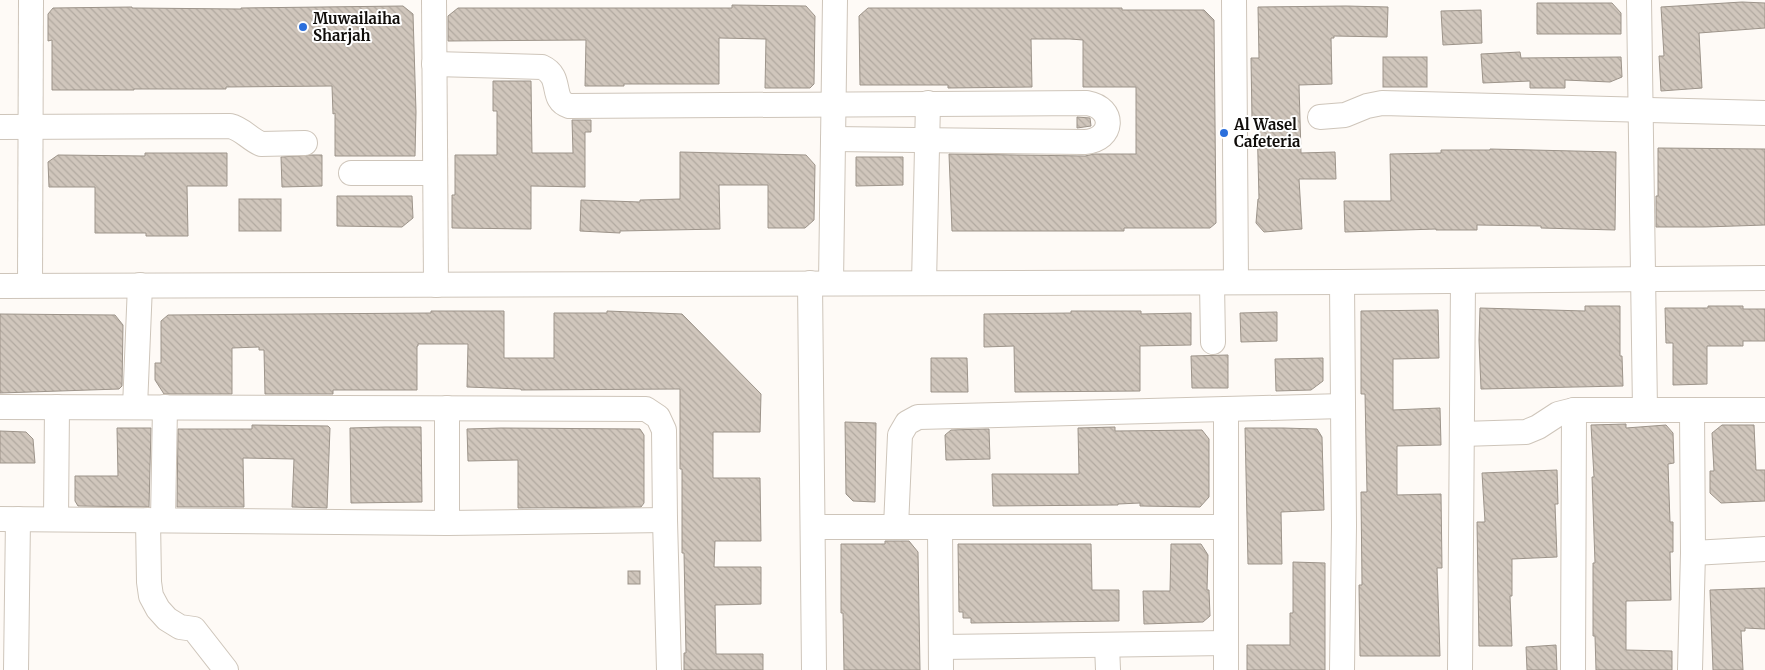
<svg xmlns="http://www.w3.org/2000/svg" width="1765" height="670" font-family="Merriweather,serif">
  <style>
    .building { fill: url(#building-back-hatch); stroke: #9d948a }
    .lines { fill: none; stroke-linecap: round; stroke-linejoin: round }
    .minor-casing { stroke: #cec5ba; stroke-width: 26 }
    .minor { stroke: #fff; stroke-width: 24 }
    .poi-dot { fill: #2b6fdc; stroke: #fff; stroke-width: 2 }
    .labels { text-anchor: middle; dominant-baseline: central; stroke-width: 4; stroke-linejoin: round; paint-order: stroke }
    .poi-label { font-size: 15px; font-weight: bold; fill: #0f0c09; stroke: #fff; text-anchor: start }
  </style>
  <defs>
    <pattern id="building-back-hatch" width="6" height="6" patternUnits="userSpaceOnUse" patternTransform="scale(1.25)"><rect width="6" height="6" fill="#d0c6bc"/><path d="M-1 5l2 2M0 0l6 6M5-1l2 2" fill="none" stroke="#b1a9a0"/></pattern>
  </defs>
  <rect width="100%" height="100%" fill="#fefaf6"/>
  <g class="building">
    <polygon points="1742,2 1765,3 1765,28 1699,33 1702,88 1661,91 1659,56 1664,56 1661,7"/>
    <polygon points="1537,3 1612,3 1621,13 1621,34 1537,34"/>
    <polygon points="732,5 806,6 815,16 814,84 810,88 765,88 766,39 719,38 719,84 624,84 624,86 585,86 586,40 448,41 448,16 458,8 732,8"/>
    <polygon points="403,6 413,14 416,112 415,156 335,156 335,113 333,114 332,86 226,87 226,89 134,89 134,90 52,90 52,40 48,41 48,14 53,8 132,7 132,8 241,9 241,8"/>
    <polygon points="1346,6 1388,7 1387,37 1334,36 1334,38 1331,38 1332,84 1299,85 1301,153 1335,152 1336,179 1299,179 1302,229 1264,232 1256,223 1258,199 1259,199 1257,119 1252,119 1251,58 1259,58 1258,7"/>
    <polygon points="868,8 1122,8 1122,10 1204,10 1214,20 1216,223 1210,228 1124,228 1124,231 952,231 949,154 1085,156 1094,154 1136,154 1136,87 1083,87 1083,40 1070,39 1031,39 1032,87 948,88 948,85 860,85 859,16"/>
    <polygon points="1481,10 1482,43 1443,45 1441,11"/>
    <polygon points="1520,52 1521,58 1621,57 1622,77 1610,82 1565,80 1565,88 1530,88 1530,81 1483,83 1481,54"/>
    <rect x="1383" y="57" width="44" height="30"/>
    <polygon points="493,81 531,81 532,153 573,153 572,120 591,120 591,132 585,132 585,187 531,186 531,229 452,228 452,195 455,195 455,155 497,155 497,111 493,111"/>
    <polygon points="1077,117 1090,118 1091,126 1077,128"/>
    <polygon points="1658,148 1765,149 1765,225 1705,227 1656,227 1656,196 1658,196"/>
    <polygon points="1490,149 1616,152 1615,230 1541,228 1541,226 1477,225 1477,230 1436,230 1436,229 1345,232 1344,201 1391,201 1390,154 1441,153 1441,150 1490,150"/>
    <polygon points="680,152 806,155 815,165 814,220 805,228 768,228 768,185 719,185 720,229 620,231 620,233 580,231 581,200 640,202 640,200 680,199"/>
    <polygon points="145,153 227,153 227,186 187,186 188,236 146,236 146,233 95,233 95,187 49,187 48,162 58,155 145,156"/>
    <polygon points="311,155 322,155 322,186 282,187 281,157"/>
    <polygon points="856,157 903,157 903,185 856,186"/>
    <polygon points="337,196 412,196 413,218 402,227 337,226"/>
    <rect x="239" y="199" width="42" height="32"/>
    <polygon points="1585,306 1620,306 1620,356 1622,356 1623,386 1481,389 1479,340 1480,308 1585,311"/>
    <polygon points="1708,306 1743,306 1743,309 1765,309 1765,341 1743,341 1743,346 1707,346 1707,384 1673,385 1673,343 1666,343 1665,308 1708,308"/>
    <polygon points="1438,310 1439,358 1393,359 1393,410 1440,408 1441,445 1397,446 1397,495 1441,494 1442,568 1437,568 1440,656 1360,656 1359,585 1362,585 1361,492 1367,492 1365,394 1361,394 1361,311"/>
    <polygon points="431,311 504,311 504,358 554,358 554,313 607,313 607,311 682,314 761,394 760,432 713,432 713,478 760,478 761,541 715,541 714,567 761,567 761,604 715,605 716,654 763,654 763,670 684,670 684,653 686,653 684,553 682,553 682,469 680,469 680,389 521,390 521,389 467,387 468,344 418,344 418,346 417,346 417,390 333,390 333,394 265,394 264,350 259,350 259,347 232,348 232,394 164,394 155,380 155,363 161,363 161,321 168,315 431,313"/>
    <polygon points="1071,311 1141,311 1141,314 1191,313 1191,345 1140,346 1140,391 1015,392 1014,346 984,347 984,314 1071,313"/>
    <polygon points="1277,312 1277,341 1241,342 1240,313"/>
    <polygon points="0,314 115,315 123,325 122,386 119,389 0,393"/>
    <polygon points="1228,355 1228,388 1192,388 1191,356"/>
    <polygon points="931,358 967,358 968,392 931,392"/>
    <polygon points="1323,358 1323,381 1311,390 1276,391 1275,359"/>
    <polygon points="845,422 876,423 875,502 853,501 846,494"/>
    <polygon points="1626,424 1626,428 1666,425 1673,433 1674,463 1668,464 1670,522 1673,522 1673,552 1670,552 1671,600 1626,601 1626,650 1672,651 1672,670 1596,670 1595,636 1593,636 1593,563 1595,563 1592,477 1594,477 1591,425"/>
    <polygon points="252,425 328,426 330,428 327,508 292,507 294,459 243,458 244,507 177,507 178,429 252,429"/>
    <polygon points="1722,425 1754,425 1756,470 1765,470 1765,501 1721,503 1710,493 1710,471 1714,471 1712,433"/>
    <polygon points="385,427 421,427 422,502 351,503 350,428"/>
    <polygon points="1115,427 1115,431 1202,430 1209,439 1209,497 1200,507 1140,506 1140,503 1118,504 1118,505 993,506 992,474 1079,474 1078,428"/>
    <polygon points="117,428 151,428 149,507 78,506 75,501 75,476 118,476"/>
    <polygon points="501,428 640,429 644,435 644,503 641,507 518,508 518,460 468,461 467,429"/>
    <polygon points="1245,428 1283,428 1317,429 1322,437 1324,510 1281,512 1282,564 1248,564"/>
    <polygon points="986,429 989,429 990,459 946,460 945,435 951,430"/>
    <polygon points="0,431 26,432 33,439 35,463 0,463"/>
    <polygon points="1557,470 1558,504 1555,504 1557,557 1512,559 1512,596 1510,596 1512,646 1479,646 1477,522 1485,522 1482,473"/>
    <polygon points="885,541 909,541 918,552 920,670 844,670 843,613 841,613 841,544 885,544"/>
    <polygon points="958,544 1091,544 1092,590 1119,590 1119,621 971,623 971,618 963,618 963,612 959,612"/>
    <polygon points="1171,544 1201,544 1208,555 1207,590 1209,590 1210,616 1203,622 1144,624 1143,591 1170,591"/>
    <polygon points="1293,562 1325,563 1325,670 1247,670 1247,645 1290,645 1290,613 1293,613"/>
    <rect x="628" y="571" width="12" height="13"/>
    <polygon points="1765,588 1765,629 1745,628 1745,631 1741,631 1743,670 1713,670 1710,590"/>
    <polygon points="1556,645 1557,670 1527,670 1526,647"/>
  </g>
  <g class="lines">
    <defs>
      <g id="minor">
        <polyline points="434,0 436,285"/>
        <polyline points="1234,0 1236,282"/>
        <polyline points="1639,0 1645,410"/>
        <path d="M434,64L542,67C564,77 549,100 569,106L1087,103C1116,108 1114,140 1085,142L833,139"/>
        <polyline points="1320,117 1345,115 1367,106 1382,103 1765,113"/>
        <path d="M0,127L230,126C243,129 249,139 261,144L305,143"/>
        <polyline points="351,173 434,173"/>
        <polyline points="1342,282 1344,526 1342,670"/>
        <polyline points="810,283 814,670"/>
        <polyline points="831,283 835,0"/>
        <polyline points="924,283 928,103"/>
        <polyline points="1212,283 1213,342"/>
        <polyline points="30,285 31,0"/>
        <polyline points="0,286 1342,282 1765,278"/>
        <polyline points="0,407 646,409 658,417 664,430 665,520 669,670"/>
        <polyline points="135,407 140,285"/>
        <polyline points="447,408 447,523"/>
        <polyline points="1462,434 1526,432 1538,427 1558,414 1574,410 1765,410"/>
        <polyline points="0,519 447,523 665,520"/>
        <polyline points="56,519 57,407"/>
        <polyline points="148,520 149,582 151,596 158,609 167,619 180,627 194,629 226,670"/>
        <polyline points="163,520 165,407"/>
        <polyline points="813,527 1226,527"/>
        <polyline points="896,527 900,435 907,423 918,417 1343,406"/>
        <polyline points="940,527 941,670"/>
        <polyline points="1693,553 1765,549"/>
        <polyline points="1107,645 1108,670"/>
        <polyline points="941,647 1226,643"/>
        <polyline points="16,670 18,519"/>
        <polyline points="1226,670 1226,409"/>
        <polyline points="1460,670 1463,281"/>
        <polyline points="1573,670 1574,410"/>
        <polyline points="1690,670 1693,553 1692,410"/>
      </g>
    </defs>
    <use href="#minor" class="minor-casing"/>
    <use href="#minor" class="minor"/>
  </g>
  <g class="poi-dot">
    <circle cx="303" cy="27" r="5"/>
    <circle cx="1224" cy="133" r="5"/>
  </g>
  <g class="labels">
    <g class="poi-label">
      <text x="313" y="18">Muwailaiha<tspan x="313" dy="17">Sharjah</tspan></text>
      <text x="1234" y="124">Al Wasel<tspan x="1234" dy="17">Cafeteria</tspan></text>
    </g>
  </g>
</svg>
